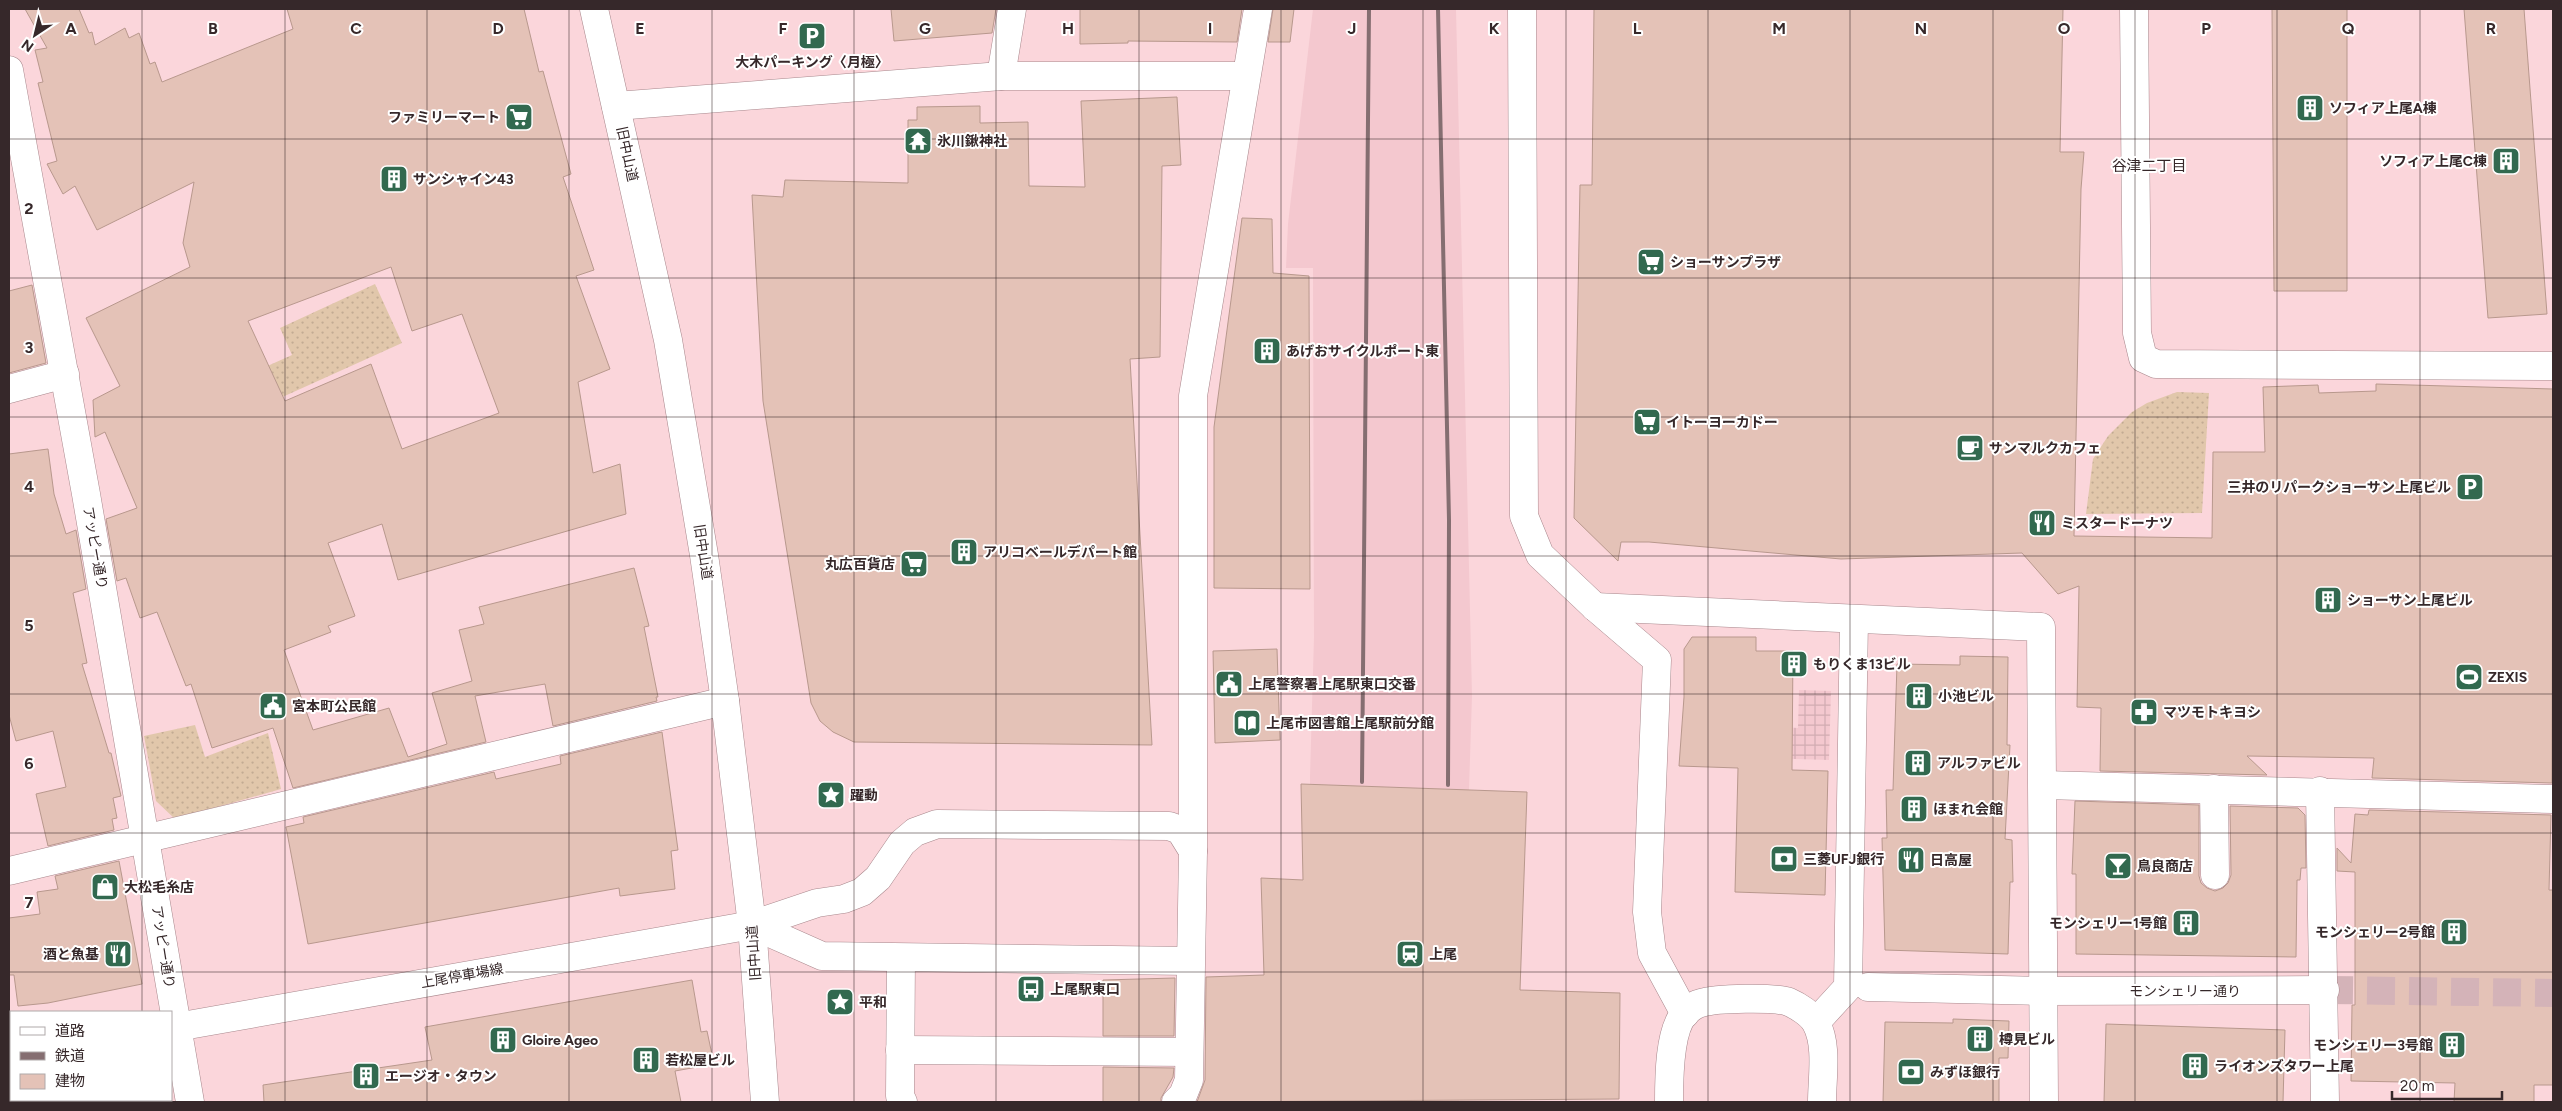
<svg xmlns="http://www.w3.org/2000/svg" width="2562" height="1111" font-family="Figtree,'Noto Sans JP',sans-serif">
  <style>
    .built { fill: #f4c8cf }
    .industrial { fill: url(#industrial-grid) }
    .grass { fill: url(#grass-dots) }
    .building { fill: #e4c2b7; stroke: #b8988d; fill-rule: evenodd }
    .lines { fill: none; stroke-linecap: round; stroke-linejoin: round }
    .street-tunnel { stroke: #d4b3b8; stroke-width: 28; stroke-dasharray: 28 14; stroke-linecap: butt }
    .street-casing { stroke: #a8878c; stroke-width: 29 }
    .secondary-casing { stroke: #a8878c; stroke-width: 29 }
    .street { stroke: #fff; stroke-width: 28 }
    .secondary { stroke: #fff; stroke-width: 28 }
    .rail { stroke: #856e71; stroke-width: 4 }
    .grid { fill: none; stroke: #36282a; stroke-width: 1; stroke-opacity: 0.55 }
    .labels { text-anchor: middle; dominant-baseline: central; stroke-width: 4; stroke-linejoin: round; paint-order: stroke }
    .poi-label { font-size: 14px; font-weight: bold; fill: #36282a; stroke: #fff; text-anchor: start }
    .street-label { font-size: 14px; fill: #36282a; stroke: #fff }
    .neighbourhood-label { font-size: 15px; fill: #36282a; stroke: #fff }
    .grid-label { font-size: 16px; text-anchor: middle; font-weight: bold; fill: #36282a; stroke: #fff; stroke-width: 4; stroke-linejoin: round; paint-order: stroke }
  </style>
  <defs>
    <pattern id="industrial-grid" width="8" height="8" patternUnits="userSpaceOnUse" patternTransform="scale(1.25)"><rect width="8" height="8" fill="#f4c8cf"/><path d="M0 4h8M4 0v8" fill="none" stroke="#d2acb2"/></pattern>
    <pattern id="grass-dots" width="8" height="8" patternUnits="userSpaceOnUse" patternTransform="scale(1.25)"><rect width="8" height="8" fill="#e1c7ab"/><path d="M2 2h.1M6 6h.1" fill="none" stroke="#c2ab93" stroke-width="1.8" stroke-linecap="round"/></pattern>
  </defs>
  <rect width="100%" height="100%" fill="#fbd6db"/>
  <polygon class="built" points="1313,9 1456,9 1472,696 1459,1102 1313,1102 1310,777 1314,637 1313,268 1286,268 1288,224"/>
  <polygon class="industrial" points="1799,690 1831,691 1829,760 1764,758 1765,726 1798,728"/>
  <g class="grass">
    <polygon points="375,284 402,343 278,399 263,368 292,355 280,328"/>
    <polygon points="2177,392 2209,393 2202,513 2086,514 2093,459 2108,436 2132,412 2147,403"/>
    <polygon points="195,725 205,757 268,733 281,789 175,819 156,801 144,736"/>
  </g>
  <g class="building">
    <path d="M25,9H79L89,33L92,32L95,45L125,28L129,38L139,33L150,64L155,62L162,82L293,29L287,9H524L539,72L543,71L571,174L563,177L594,270L576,276L610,369L578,382L593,473L620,464L626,514L398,580L382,524L328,543L355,616L328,626L331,632L284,650L313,730L389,708L408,757L447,744L432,693L472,681L459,630L484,624L479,607L634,568L649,626L644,627L658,697H656L657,701L553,726L545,684L475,696L486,742L293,788L273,728L212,748L191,684L186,686L157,612L140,618L126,578L117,581L106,519L137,508L105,432L95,437L93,400L120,386L86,318L190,267L183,243L194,182L97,230L75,186L63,194L47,164L57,161L38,83L43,82L35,50L47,48ZM391,267L412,331L462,314L499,413L402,449L371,364L285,401L248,321Z"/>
    <polygon points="891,9 996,9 992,33 894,41"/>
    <polygon points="1080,9 1242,9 1237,42 1128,41 1128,43 1080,44"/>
    <polygon points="1273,9 1294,9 1290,42 1268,42"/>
    <polygon points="1594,9 2063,9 2060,152 2084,152 2081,189 2074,536 2212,538 2213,452 2265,452 2263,387 2318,385 2319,393 2376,391 2376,384 2553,389 2552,783 2372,778 2374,758 2247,756 2267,775 2100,771 2101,708 2077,707 2079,586 2058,594 2022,553 1841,559 1649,542 1621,542 1618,561 1574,518 1580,185 1592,185"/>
    <polygon points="2272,9 2347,9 2347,291 2274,291"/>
    <polygon points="2464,9 2524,9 2547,314 2488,318"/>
    <polygon points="1177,97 1181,165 1162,166 1160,357 1130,359 1152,745 854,742 833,732 820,721 811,703 763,401 752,195 783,197 785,180 908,183 908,120 917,120 917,107 980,106 980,123 1028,122 1029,186 1085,187 1081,101"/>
    <polygon points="1242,218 1272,219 1273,273 1309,276 1310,589 1214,588 1214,427"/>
    <polygon points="32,285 46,363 9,373 9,291"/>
    <polygon points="48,449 54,494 66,534 76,530 86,589 73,593 87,663 82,664 109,753 111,753 121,796 113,798 117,818 112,819 114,830 48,846 36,794 66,787 53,731 16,741 9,715 9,454"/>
    <polygon points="1692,637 1756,637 1756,651 1793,651 1792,770 1828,771 1825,895 1735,892 1738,768 1679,766 1684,697 1684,649"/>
    <polygon points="1277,649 1280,740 1215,743 1213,651"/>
    <polygon points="1960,656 2008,657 2007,745 2010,745 2005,839 2012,840 2013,882 2010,882 2008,954 1885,950 1882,838 1887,838 1886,790 1893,790 1897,664 1960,665"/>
    <polygon points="662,732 678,850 671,851 675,889 620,896 619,888 308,944 286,827 304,823 303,817 494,772 496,779 561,764 560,756"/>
    <polygon points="1301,784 1527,792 1520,990 1620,993 1619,1099 1197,1102 1205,1080 1206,977 1264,975 1261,878 1303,880"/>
    <polygon points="2075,801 2199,805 2199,876 2201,883 2207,888 2215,891 2223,888 2228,883 2231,875 2230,806 2298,808 2305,815 2306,868 2301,868 2300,880 2297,880 2296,957 2076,954 2076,874 2072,874"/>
    <polygon points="2369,810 2551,815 2549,890 2553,890 2553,1085 2534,1085 2534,1102 2454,1102 2455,1083 2351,1081 2352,1005 2355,1005 2355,872 2337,871 2337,848 2351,863 2355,814 2368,815"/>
    <polygon points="119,861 142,984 48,1003 18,1006 14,975 9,975 9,918 40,914 37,892 58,889 55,876"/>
    <polygon points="1175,978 1174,1036 1103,1036 1103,980"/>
    <polygon points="692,980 701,1032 707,1031 714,1064 675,1071 681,1102 264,1102 263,1085 432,1060 425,1027"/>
    <polygon points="1953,1019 2009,1021 2008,1058 1999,1058 1999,1102 1883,1102 1885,1022 1953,1023"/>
    <polygon points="2106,1024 2285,1030 2283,1102 2104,1102"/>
    <polygon points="1103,1067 1174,1068 1173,1077 1161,1098 1161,1102 1103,1102"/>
  </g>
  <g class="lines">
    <polyline class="street-tunnel" points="2325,990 2553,993"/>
    <defs>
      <g id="street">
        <polyline points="2134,9 2137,333 2143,358 2156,364 2553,366"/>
        <polyline points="9,70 86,494 190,1102"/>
        <polyline points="1001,76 1012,9"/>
        <polyline points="616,106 1001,76 1245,76"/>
        <polyline points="9,389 65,374"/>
        <polyline points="1595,607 2041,627 2044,1102"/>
        <polyline points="1595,607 1657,660 1647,912 1652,953 1685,1014"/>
        <polyline points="2044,785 2553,799"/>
        <polyline points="2214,789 2215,875"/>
        <polyline points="2320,791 2325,1102"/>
        <polyline points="9,871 725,701"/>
        <polyline points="1868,987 2044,991 2325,990"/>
        <polyline points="1816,1022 1848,987 1854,620"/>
      </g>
      <g id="secondary">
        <polyline points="594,9 668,340 704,555 725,701 752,925 765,1102"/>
        <polyline points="1522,9 1524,516 1540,555 1595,607"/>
        <polyline points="1193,851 1193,396 1258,9"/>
        <polyline points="752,925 822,956 1190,961"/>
        <polyline points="901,958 900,1096 903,1102"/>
        <polyline points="171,1028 752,925 817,903 844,899 862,892 878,878 902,843 915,832 937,824 1169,826 1180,830 1193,851 1189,1080 1183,1095 1176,1102"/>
        <polyline points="900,1050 1189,1052"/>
        <polyline points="9,1060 11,1059"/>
        <path d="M1669,1102C1669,1079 1669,1030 1685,1013C1689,1009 1696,1004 1701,1003C1716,998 1775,997 1789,1002C1798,1006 1811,1014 1816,1023C1828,1045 1822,1078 1822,1102"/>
      </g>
    </defs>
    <use href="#street" class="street-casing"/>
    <use href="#secondary" class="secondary-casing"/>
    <use href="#street" class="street"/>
    <use href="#secondary" class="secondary"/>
    <g class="rail">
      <polyline points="1438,9 1449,520 1448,785"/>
      <polyline points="1362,782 1369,9"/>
    </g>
  </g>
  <path class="grid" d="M142,9V1012M285,9V1102M427,9V1102M569,9V1102M712,9V1102M854,9V1102M996,9V1102M1139,9V1102M1281,9V1102M1423,9V1102M1566,9V1102M1708,9V1102M1850,9V1102M1993,9V1102M2135,9V1102M2277,9V1102M2420,9V1102M9,139H2553M9,278H2553M9,417H2553M9,556H2553M9,694H2553M9,833H2553M9,972H2553M142,1100V1102"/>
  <defs>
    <symbol id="parking-square" viewBox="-11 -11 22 22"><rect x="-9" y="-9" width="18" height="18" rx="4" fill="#32694f" stroke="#fff"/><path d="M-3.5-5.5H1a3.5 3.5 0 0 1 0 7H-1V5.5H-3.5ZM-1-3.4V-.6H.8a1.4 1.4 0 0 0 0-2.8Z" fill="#fff"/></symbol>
    <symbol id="building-square" viewBox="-11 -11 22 22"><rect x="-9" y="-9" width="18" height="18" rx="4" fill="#32694f" stroke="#fff"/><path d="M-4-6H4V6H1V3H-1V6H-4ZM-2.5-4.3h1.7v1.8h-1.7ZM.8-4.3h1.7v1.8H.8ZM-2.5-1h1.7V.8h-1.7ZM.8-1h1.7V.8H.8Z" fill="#fff"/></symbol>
    <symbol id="supermarket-square" viewBox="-11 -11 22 22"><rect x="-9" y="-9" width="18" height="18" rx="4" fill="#32694f" stroke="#fff"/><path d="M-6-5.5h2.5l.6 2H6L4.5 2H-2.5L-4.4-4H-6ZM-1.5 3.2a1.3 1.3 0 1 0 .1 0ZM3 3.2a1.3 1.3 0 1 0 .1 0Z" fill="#fff"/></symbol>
    <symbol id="temple-square" viewBox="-11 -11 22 22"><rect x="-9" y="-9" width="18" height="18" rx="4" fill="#32694f" stroke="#fff"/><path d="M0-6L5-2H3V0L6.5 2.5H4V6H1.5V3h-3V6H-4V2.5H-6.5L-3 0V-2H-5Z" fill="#fff"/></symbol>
    <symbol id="cafe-square" viewBox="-11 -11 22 22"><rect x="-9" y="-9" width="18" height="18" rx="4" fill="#32694f" stroke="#fff"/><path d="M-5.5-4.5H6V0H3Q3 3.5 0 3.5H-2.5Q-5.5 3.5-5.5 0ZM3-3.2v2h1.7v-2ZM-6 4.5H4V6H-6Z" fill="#fff"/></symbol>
    <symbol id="restaurant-square" viewBox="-11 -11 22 22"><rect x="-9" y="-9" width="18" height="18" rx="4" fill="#32694f" stroke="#fff"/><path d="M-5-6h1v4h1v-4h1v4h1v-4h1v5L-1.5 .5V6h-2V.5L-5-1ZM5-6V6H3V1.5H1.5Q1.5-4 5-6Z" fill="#fff"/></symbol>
    <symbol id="stadium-square" viewBox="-11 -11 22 22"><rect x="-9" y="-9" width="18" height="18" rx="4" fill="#32694f" stroke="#fff"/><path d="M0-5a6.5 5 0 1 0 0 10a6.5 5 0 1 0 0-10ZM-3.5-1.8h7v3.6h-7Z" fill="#fff"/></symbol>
    <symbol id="civic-square" viewBox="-11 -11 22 22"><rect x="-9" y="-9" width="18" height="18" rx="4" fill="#32694f" stroke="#fff"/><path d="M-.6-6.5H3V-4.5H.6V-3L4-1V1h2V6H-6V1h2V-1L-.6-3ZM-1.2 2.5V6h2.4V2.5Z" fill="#fff"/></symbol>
    <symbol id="pharmacy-square" viewBox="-11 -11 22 22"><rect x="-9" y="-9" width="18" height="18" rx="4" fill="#32694f" stroke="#fff"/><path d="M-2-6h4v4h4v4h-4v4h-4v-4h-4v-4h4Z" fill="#fff"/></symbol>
    <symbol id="library-square" viewBox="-11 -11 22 22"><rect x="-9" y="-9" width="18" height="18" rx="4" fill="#32694f" stroke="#fff"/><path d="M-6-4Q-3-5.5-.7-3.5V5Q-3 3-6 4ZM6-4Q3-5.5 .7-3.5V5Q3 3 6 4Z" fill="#fff"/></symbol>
    <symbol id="sight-square" viewBox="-11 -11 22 22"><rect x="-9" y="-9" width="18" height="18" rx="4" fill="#32694f" stroke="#fff"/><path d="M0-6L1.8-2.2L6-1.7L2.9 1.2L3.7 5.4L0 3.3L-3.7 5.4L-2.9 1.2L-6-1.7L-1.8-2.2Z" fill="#fff"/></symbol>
    <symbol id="bank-square" viewBox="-11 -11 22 22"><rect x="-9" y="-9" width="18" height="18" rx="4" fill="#32694f" stroke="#fff"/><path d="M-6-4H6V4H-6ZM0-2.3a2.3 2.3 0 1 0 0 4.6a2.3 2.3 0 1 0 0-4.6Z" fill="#fff"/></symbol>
    <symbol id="bar-square" viewBox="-11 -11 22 22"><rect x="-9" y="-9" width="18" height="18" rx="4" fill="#32694f" stroke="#fff"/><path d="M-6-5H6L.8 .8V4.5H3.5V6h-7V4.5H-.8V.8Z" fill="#fff"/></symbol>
    <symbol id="shop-square" viewBox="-11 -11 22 22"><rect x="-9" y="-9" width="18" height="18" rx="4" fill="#32694f" stroke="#fff"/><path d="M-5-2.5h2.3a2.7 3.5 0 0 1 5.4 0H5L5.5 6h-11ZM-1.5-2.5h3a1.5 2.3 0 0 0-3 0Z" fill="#fff"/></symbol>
    <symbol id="station-square" viewBox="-11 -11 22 22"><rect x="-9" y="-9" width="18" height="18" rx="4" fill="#32694f" stroke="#fff"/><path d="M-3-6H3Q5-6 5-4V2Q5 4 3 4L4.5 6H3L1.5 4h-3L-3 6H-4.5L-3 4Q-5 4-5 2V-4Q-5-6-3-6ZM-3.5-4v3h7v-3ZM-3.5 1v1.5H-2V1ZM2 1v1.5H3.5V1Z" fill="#fff"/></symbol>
    <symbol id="bus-square" viewBox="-11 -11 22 22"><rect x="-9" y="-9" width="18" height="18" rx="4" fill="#32694f" stroke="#fff"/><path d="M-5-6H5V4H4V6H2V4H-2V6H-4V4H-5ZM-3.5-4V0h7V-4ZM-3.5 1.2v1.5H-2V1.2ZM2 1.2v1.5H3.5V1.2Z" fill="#fff"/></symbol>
  </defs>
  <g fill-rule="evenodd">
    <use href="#parking-square" x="796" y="20" width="32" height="32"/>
    <use href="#building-square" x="2294" y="92" width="32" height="32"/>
    <use href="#supermarket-square" x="503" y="101" width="32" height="32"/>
    <use href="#temple-square" x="902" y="125" width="32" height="32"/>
    <use href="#building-square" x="2490" y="145" width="32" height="32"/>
    <use href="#building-square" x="378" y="163" width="32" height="32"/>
    <use href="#supermarket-square" x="1635" y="246" width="32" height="32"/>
    <use href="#building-square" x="1251" y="335" width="32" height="32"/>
    <use href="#supermarket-square" x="1631" y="406" width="32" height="32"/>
    <use href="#cafe-square" x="1954" y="432" width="32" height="32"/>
    <use href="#parking-square" x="2454" y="471" width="32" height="32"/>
    <use href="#restaurant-square" x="2026" y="507" width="32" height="32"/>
    <use href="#building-square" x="948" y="536" width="32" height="32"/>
    <use href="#supermarket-square" x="898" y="548" width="32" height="32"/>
    <use href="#building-square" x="2312" y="584" width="32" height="32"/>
    <use href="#building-square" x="1778" y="648" width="32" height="32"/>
    <use href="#stadium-square" x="2453" y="661" width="32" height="32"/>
    <use href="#civic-square" x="1213" y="668" width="32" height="32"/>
    <use href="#building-square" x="1903" y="680" width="32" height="32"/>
    <use href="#civic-square" x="257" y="690" width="32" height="32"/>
    <use href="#pharmacy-square" x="2128" y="696" width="32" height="32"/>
    <use href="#library-square" x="1231" y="707" width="32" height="32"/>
    <use href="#building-square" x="1902" y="747" width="32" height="32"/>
    <use href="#sight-square" x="815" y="779" width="32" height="32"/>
    <use href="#building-square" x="1898" y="793" width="32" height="32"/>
    <use href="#bank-square" x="1768" y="843" width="32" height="32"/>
    <use href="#restaurant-square" x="1895" y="844" width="32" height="32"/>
    <use href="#bar-square" x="2102" y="850" width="32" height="32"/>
    <use href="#shop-square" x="89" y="871" width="32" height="32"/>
    <use href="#building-square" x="2170" y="907" width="32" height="32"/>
    <use href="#building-square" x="2438" y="916" width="32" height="32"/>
    <use href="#restaurant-square" x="102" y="938" width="32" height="32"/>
    <use href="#station-square" x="1394" y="938" width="32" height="32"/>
    <use href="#bus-square" x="1015" y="973" width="32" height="32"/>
    <use href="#sight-square" x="824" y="986" width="32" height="32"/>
    <use href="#building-square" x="1964" y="1023" width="32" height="32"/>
    <use href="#building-square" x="487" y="1024" width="32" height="32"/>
    <use href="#building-square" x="2436" y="1029" width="32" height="32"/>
    <use href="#building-square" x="630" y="1044" width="32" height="32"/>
    <use href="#building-square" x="2179" y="1050" width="32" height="32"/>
    <use href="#bank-square" x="1895" y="1056" width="32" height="32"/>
    <use href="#building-square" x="350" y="1060" width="32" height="32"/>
  </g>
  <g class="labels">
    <g class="poi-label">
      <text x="812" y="62" text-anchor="middle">大木パーキング〈月極〉</text>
      <text x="2329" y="108">ソフィア上尾A棟</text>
      <text x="500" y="117" text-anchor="end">ファミリーマート</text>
      <text x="937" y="141">氷川鍬神社</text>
      <text x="2487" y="161" text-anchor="end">ソフィア上尾C棟</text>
      <text x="413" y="179">サンシャイン43</text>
      <text x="1670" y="262">ショーサンプラザ</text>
      <text x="1286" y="351">あげおサイクルポート東</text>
      <text x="1666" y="422">イトーヨーカドー</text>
      <text x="1989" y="448">サンマルクカフェ</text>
      <text x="2451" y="487" text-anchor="end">三井のリパークショーサン上尾ビル</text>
      <text x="2061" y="523">ミスタードーナツ</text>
      <text x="983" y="552">アリコベールデパート館</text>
      <text x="895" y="564" text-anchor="end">丸広百貨店</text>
      <text x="2347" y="600">ショーサン上尾ビル</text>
      <text x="1813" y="664">もりくま13ビル</text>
      <text x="2488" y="677">ZEXIS</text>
      <text x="1248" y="684">上尾警察署上尾駅東口交番</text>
      <text x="1938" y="696">小池ビル</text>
      <text x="292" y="706">宮本町公民館</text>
      <text x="2163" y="712">マツモトキヨシ</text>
      <text x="1266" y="723">上尾市図書館上尾駅前分館</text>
      <text x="1937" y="763">アルファビル</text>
      <text x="850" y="795">躍動</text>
      <text x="1933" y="809">ほまれ会館</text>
      <text x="1803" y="859">三菱UFJ銀行</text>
      <text x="1930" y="860">日高屋</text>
      <text x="2137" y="866">鳥良商店</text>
      <text x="124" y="887">大松毛糸店</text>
      <text x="2167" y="923" text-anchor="end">モンシェリー1号館</text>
      <text x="2435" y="932" text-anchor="end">モンシェリー2号館</text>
      <text x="99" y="954" text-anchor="end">酒と魚基</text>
      <text x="1429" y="954">上尾</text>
      <text x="1050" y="989">上尾駅東口</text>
      <text x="859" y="1002">平和</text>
      <text x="1999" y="1039">樽見ビル</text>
      <text x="522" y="1040">Gloire Ageo</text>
      <text x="2433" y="1045" text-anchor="end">モンシェリー3号館</text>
      <text x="665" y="1060">若松屋ビル</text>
      <text x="2214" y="1066">ライオンズタワー上尾</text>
      <text x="1930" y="1072">みずほ銀行</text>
      <text x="385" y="1076">エージオ・タウン</text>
    </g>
    <g class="street-label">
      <text transform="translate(627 154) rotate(78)">旧中山道</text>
      <text transform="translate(95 548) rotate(80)">アッピー通り</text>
      <text transform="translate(703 552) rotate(81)">旧中山道</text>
      <text transform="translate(163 947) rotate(81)">アッピー通り</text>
      <text transform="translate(754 953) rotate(-94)">旧中山道</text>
      <text transform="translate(462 976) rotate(-10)">上尾停車場線</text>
      <text x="2185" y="991">モンシェリー通り</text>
    </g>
    <g class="neighbourhood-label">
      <text x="2149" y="166">谷津二丁目</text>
    </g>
  </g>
  <g class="grid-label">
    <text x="71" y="34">A</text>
    <text x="213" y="34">B</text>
    <text x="356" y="34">C</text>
    <text x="498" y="34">D</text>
    <text x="640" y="34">E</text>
    <text x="783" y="34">F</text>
    <text x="925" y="34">G</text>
    <text x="1068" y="34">H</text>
    <text x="1210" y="34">I</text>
    <text x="1352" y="34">J</text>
    <text x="1494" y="34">K</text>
    <text x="1637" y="34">L</text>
    <text x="1779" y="34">M</text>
    <text x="1921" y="34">N</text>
    <text x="2064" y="34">O</text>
    <text x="2206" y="34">P</text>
    <text x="2348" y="34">Q</text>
    <text x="2491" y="34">R</text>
    <text x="29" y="214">2</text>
    <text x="29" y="353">3</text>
    <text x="29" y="492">4</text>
    <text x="29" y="631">5</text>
    <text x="29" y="769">6</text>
    <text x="29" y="908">7</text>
  </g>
  <rect width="2562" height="1111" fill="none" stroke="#36282a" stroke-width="20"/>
  <rect x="10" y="1011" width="162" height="90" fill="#ffffff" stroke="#afa9aa"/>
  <rect x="20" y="1027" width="25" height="8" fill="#ffffff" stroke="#afa9aa"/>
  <text x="55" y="1036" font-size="15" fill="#36282a">道路</text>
  <rect x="20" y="1052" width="25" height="8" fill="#856e71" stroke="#afa9aa"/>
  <text x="55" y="1061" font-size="15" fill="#36282a">鉄道</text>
  <rect x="20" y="1074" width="25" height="15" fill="#e4c2b7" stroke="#afa9aa"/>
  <text x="55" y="1086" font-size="15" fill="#36282a">建物</text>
  <g transform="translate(35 35) rotate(215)" stroke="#ffffff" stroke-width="4" paint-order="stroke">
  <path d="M0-4L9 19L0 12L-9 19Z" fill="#36282a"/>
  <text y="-8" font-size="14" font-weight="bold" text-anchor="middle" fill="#36282a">N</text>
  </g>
  <path d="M2392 1091v8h110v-8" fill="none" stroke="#36282a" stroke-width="2.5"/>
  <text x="2400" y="1091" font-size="15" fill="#36282a" stroke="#ffffff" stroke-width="4" paint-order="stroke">20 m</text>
</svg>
